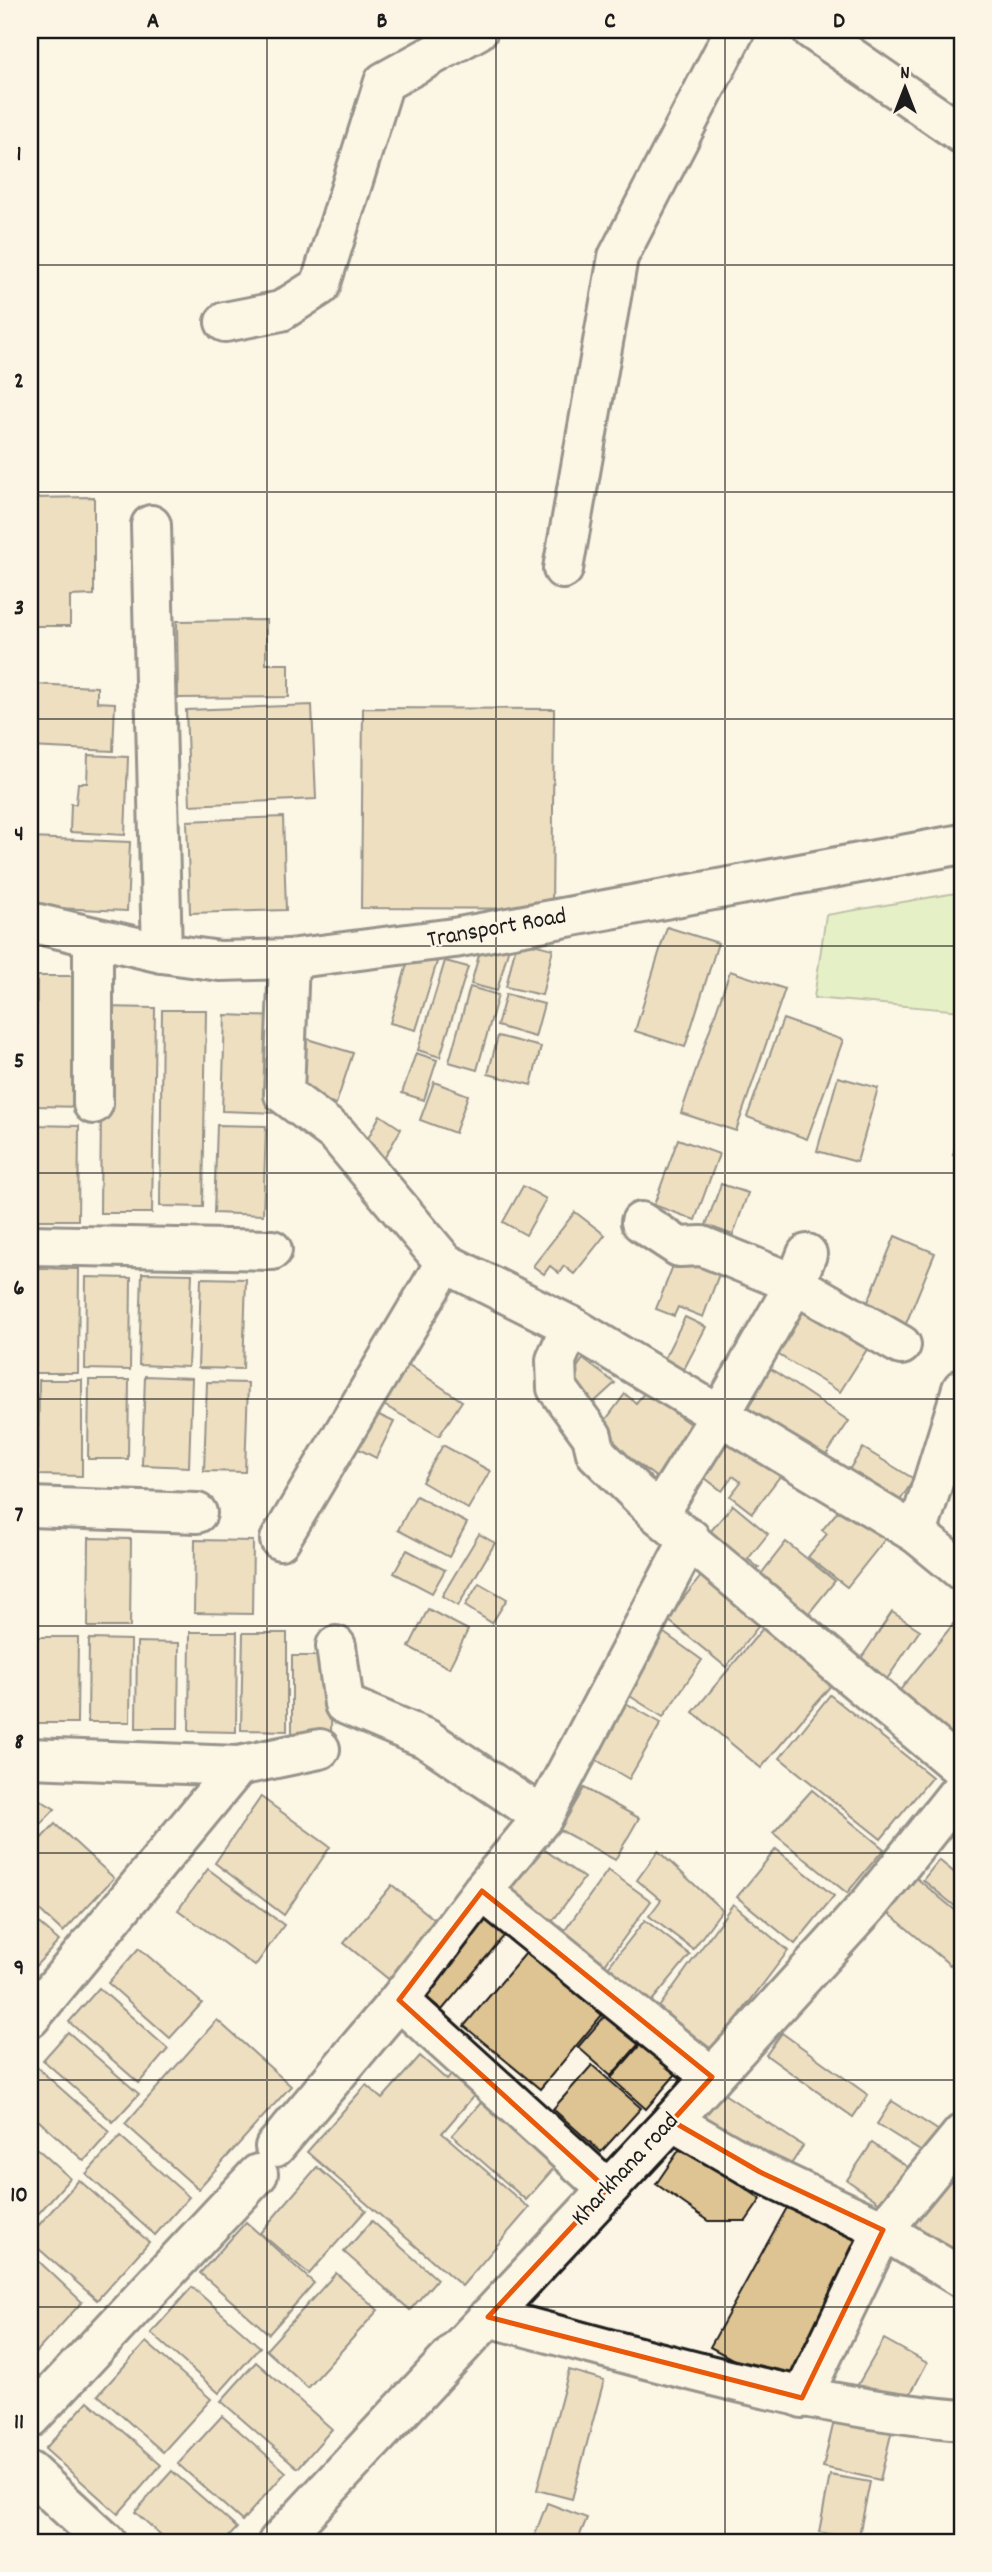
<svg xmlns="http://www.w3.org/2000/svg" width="992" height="2572" font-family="Dekko,sans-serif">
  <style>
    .green { fill: #cce89f; stroke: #74825e; stroke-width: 2 }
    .building { fill: #dec393; stroke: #1c1c1c; stroke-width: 2 }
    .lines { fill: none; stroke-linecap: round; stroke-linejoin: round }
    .minor-casing { stroke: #1c1c1c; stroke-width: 44 }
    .minor { stroke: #fcf5e5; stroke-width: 38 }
    .marked { fill: none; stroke: #e8590c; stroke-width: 5; stroke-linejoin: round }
    .grid { fill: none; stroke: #1c1c1c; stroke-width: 2; stroke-opacity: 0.55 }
    .labels { text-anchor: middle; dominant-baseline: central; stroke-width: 5; stroke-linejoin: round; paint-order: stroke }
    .street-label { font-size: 24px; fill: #1c1c1c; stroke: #fcf5e5 }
    .neatline { fill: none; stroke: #1c1c1c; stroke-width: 2.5 }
    .grid-label { font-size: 23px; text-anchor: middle; font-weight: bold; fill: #1c1c1c }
  </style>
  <rect width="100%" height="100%" fill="#fcf5e5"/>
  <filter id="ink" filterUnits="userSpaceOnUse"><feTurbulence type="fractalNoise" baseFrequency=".0143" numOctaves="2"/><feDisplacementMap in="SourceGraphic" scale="14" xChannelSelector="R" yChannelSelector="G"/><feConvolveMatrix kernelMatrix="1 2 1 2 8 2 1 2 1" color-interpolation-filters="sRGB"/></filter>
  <g filter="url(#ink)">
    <polygon class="green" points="962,892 962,1011 814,998 826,915"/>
    <g class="building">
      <polygon points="94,497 94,595 70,596 70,626 30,626 30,498"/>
      <polygon points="266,620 266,664 289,664 289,697 178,698 177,621"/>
      <polygon points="30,684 97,687 97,702 115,703 113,751 30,747"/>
      <polygon points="312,705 316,799 190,805 186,710"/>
      <polygon points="363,708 554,709 552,909 361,908"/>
      <polygon points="88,755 128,757 125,835 70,832 71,804 76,804 78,783 87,783"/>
      <polygon points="283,817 286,910 190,913 187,821"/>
      <polygon points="30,838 130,842 127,911 30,907"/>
      <polygon points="667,927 718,943 685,1047 635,1031"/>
      <polygon points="483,940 509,947 497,991 471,984"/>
      <polygon points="517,940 553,949 542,995 506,987"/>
      <polygon points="410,954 437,962 416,1030 390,1023"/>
      <polygon points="445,961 468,967 440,1057 418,1050"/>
      <polygon points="730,971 785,989 736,1131 681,1113"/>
      <polygon points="37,976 87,976 86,1107 36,1106"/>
      <polygon points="470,987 498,995 477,1070 449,1062"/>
      <polygon points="506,994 544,1004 535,1037 497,1026"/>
      <polygon points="102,1007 155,1008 152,1213 100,1213"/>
      <polygon points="162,1010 206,1010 203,1207 160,1206"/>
      <polygon points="225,1015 281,1017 277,1113 222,1111"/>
      <polygon points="783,1019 843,1040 807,1139 747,1117"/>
      <polygon points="498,1036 541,1047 531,1085 488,1074"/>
      <polygon points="304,1038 353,1053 336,1104 288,1089"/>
      <polygon points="416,1053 437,1060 424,1100 402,1093"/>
      <polygon points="838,1077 878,1088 857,1162 817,1151"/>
      <polygon points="434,1082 468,1095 455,1133 420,1120"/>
      <polygon points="380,1115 401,1129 381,1164 363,1148"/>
      <polygon points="962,1124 962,1158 953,1155"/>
      <polygon points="30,1125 79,1126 78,1220 30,1220"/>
      <polygon points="217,1125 266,1126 263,1215 214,1213"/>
      <polygon points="678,1139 719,1154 695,1220 654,1205"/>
      <polygon points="721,1184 748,1193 733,1235 706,1225"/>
      <polygon points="523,1186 546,1199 526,1235 503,1222"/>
      <polygon points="575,1212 605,1235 574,1274 564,1266 559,1273 550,1266 544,1274 533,1266"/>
      <polygon points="895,1236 935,1253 905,1326 865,1309"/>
      <polygon points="676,1258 719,1274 703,1317 678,1307 674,1316 656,1309"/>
      <polygon points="33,1268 79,1269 78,1373 32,1373"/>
      <polygon points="142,1273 192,1274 188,1367 139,1365"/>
      <polygon points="86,1277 131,1278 130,1370 85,1369"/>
      <polygon points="201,1278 246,1279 243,1369 198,1368"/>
      <polygon points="800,1299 871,1343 840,1392 769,1349"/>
      <polygon points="685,1317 706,1327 681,1375 661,1365"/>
      <polygon points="397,1357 462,1401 439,1436 371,1398"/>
      <polygon points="583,1359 615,1383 590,1406 566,1383"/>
      <polygon points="762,1363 849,1421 822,1461 735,1404"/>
      <polygon points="145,1376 192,1378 189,1467 142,1465"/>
      <polygon points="39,1380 82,1380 82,1476 38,1475"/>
      <polygon points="89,1380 129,1380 128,1459 88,1459"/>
      <polygon points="207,1382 248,1383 245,1472 204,1471"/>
      <polygon points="645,1392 697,1429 660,1480 596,1433 625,1394 636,1403"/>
      <polygon points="364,1408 394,1422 376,1458 347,1443"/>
      <polygon points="728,1429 784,1471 752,1513 730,1496 741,1482 733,1476 722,1491 697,1472"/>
      <polygon points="443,1445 490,1471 468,1509 422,1482"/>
      <polygon points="863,1448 914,1479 896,1507 845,1476"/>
      <polygon points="416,1496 467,1523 449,1557 398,1530"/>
      <polygon points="848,1499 890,1533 847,1587 808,1557 827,1534 822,1530"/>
      <polygon points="733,1505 768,1534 748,1559 759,1568 749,1578 704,1539"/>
      <polygon points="479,1534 495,1543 458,1606 442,1596"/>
      <polygon points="89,1538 131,1539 130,1627 88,1627"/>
      <polygon points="195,1540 253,1541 252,1614 194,1613"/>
      <polygon points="786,1542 835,1581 801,1623 754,1583"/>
      <polygon points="407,1550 445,1570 432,1593 394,1573"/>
      <polygon points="702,1575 761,1623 726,1667 667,1619"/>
      <polygon points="479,1583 507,1599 492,1623 465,1606"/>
      <polygon points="428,1609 468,1630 449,1668 409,1647"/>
      <polygon points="892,1612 920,1630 887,1679 860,1660"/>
      <polygon points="962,1613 962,1740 958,1745 896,1695"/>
      <polygon points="764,1627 832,1684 761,1768 693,1712"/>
      <polygon points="660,1630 702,1660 663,1717 625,1693"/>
      <polygon points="190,1632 237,1632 236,1732 189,1731"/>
      <polygon points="243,1633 287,1633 287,1731 241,1730"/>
      <polygon points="37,1637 78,1637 77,1723 36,1723"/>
      <polygon points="89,1639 131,1640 130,1722 88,1722"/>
      <polygon points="137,1642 179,1643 178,1728 136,1728"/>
      <polygon points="292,1656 332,1656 331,1735 292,1734"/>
      <polygon points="830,1695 932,1777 881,1839 780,1758"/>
      <polygon points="617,1698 661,1723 629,1779 586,1754"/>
      <polygon points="584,1788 639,1818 615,1860 560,1830"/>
      <polygon points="812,1790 884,1849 847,1893 773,1833"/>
      <polygon points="30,1794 55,1809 30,1835"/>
      <polygon points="261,1797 330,1847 284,1915 215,1863"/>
      <polygon points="55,1824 114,1878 63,1932 30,1901 30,1850"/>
      <polygon points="538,1845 584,1878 544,1933 497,1900"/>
      <polygon points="776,1849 834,1896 795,1944 737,1897"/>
      <polygon points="658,1851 722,1910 693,1949 649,1916 661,1900 637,1880"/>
      <polygon points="939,1860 962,1879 962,1912 923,1880"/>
      <polygon points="208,1869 284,1925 255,1966 178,1910"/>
      <polygon points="608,1870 651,1901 605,1964 563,1933"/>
      <polygon points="914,1876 962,1916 962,1951 950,1965 885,1910"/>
      <polygon points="392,1885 445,1928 397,1986 344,1943"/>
      <polygon points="733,1904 788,1951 713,2050 657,2010"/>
      <polygon points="482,1906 510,1929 442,2010 414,1987"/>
      <polygon points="30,1915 59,1941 30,1972"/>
      <polygon points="645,1920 690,1955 651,2002 608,1967"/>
      <polygon points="537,1940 612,2003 540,2089 464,2026"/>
      <polygon points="139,1948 202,2003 170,2038 108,1983"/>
      <polygon points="99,1988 168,2049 139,2083 69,2022"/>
      <polygon points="611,2009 644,2038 611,2076 578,2047"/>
      <polygon points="217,2020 291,2086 198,2189 125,2124"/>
      <polygon points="68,2032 139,2094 113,2122 43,2060"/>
      <polygon points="782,2033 868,2095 853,2117 766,2055"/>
      <polygon points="646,2038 681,2068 646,2109 611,2078"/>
      <polygon points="420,2056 447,2080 459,2065 483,2085 442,2133 529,2208 462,2286 307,2152 366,2085 382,2099"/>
      <polygon points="32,2063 110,2132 84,2161 30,2113 30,2066"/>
      <polygon points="592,2065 641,2108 601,2152 553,2109"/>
      <polygon points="721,2092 803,2146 780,2181 698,2126"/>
      <polygon points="488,2095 561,2160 526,2200 452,2135"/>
      <polygon points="892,2101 944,2134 930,2157 877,2124"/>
      <polygon points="120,2136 189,2197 155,2235 86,2174"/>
      <polygon points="30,2142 70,2178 30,2223"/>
      <polygon points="872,2143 915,2172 890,2210 847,2180"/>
      <polygon points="682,2146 761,2199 746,2221 709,2221 656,2184"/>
      <polygon points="317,2167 366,2210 309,2274 260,2233"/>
      <polygon points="938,2173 962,2188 962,2253 953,2267 899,2232"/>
      <polygon points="79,2180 149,2242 97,2300 30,2241 30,2235"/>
      <polygon points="795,2193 877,2237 792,2391 710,2347"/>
      <polygon points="372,2221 437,2279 410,2310 344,2252"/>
      <polygon points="246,2222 314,2283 269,2334 200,2273"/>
      <polygon points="30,2253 82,2302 30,2359"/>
      <polygon points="336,2273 378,2310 308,2388 266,2350"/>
      <polygon points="192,2287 260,2347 219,2393 151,2333"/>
      <polygon points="884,2339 927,2363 902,2410 852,2395"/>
      <polygon points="146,2342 211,2399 163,2452 98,2395"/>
      <polygon points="256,2362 332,2429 298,2468 221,2401"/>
      <polygon points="569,2370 604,2380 572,2499 537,2490"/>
      <polygon points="88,2401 161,2465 118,2514 45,2449"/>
      <polygon points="222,2416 286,2472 242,2521 178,2464"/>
      <polygon points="835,2417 892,2430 880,2480 823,2467"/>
      <polygon points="172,2471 237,2528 224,2542 169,2542 135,2512"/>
      <polygon points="830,2475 870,2482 858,2540 819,2532"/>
      <polygon points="547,2503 587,2518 577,2542 532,2542"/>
    </g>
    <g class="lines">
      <defs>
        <g id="minor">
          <polyline points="812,30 962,134"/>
          <polyline points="225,322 281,311 320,286 384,82 478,30"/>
          <polyline points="151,525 162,953"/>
          <polyline points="563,569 618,257 735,30"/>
          <polyline points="30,922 162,953 220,961 289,959 454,938 962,844"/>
          <polyline points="289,959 284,1094 337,1134 445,1263 571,1326 917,1534"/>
          <polyline points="93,1104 93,938"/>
          <polyline points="641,1222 679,1247 702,1246 795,1284 901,1345"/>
          <polyline points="30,1245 272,1250"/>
          <polyline points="571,1326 556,1360 557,1388 592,1436 596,1453 658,1514 962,1769"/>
          <polyline points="962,1389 917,1534 962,1571"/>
          <polyline points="30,1507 197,1513"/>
          <polyline points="658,1514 719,1417 795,1284 807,1254"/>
          <polyline points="280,1540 445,1263"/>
          <polyline points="336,1646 344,1704 427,1739 543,1817"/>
          <polyline points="30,1758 238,1766 320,1749"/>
          <polyline points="482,1891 712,2077"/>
          <polyline points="399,2000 607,2189"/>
          <polyline points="30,2018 238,1766"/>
          <polyline points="672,2121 760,2172 883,2230 962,2278"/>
          <polyline points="275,2147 399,2000 482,1891 543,1817 690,1538"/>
          <path d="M488,2317C644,2357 801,2407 962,2420"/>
          <polyline points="802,2398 883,2230 962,2134"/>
          <polyline points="30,2418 258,2174"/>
          <polyline points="30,2472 106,2542"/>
          <polyline points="278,2542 672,2121 871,1902 962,1788"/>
        </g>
      </defs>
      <use href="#minor" class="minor-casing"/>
      <use href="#minor" class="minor"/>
    </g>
  </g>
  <path d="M0 0H992V2572H0ZM482,1891L712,2077L672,2121L760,2172L883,2230L802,2398L488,2317L607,2189L399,2000Z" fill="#fcf5e5" fill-opacity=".55" fill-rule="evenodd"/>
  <path class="marked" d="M482,1891L712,2077L672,2121L760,2172L883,2230L802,2398L488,2317L607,2189L399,2000Z"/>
  <path class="grid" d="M267,30V2542M496,30V2542M725,30V2542M30,265H962M30,492H962M30,719H962M30,946H962M30,1173H962M30,1399H962M30,1626H962M30,1853H962M30,2080H962M30,2307H962"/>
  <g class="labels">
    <g class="street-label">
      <text transform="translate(497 929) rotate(-10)">Transport Road</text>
      <text transform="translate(626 2170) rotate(-47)">Kharkhana road</text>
    </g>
  </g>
  <rect width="992" height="2572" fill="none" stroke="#fcf5e5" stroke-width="77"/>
  <g transform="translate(905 88)" stroke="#fcf5e5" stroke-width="5" paint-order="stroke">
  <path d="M0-5L12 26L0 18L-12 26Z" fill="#1c1c1c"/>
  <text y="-10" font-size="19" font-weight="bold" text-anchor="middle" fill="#1c1c1c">N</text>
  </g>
  <rect x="38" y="38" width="916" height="2496" class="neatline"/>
  <g class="grid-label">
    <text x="153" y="27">A</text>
    <text x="382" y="27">B</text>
    <text x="610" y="27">C</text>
    <text x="839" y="27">D</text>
    <text x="19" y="160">1</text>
    <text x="19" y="387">2</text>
    <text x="19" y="614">3</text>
    <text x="19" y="840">4</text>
    <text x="19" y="1067">5</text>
    <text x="19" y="1294">6</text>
    <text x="19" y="1521">7</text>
    <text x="19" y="1748">8</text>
    <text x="19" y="1974">9</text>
    <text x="19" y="2201">10</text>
    <text x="19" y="2428">11</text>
  </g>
</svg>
